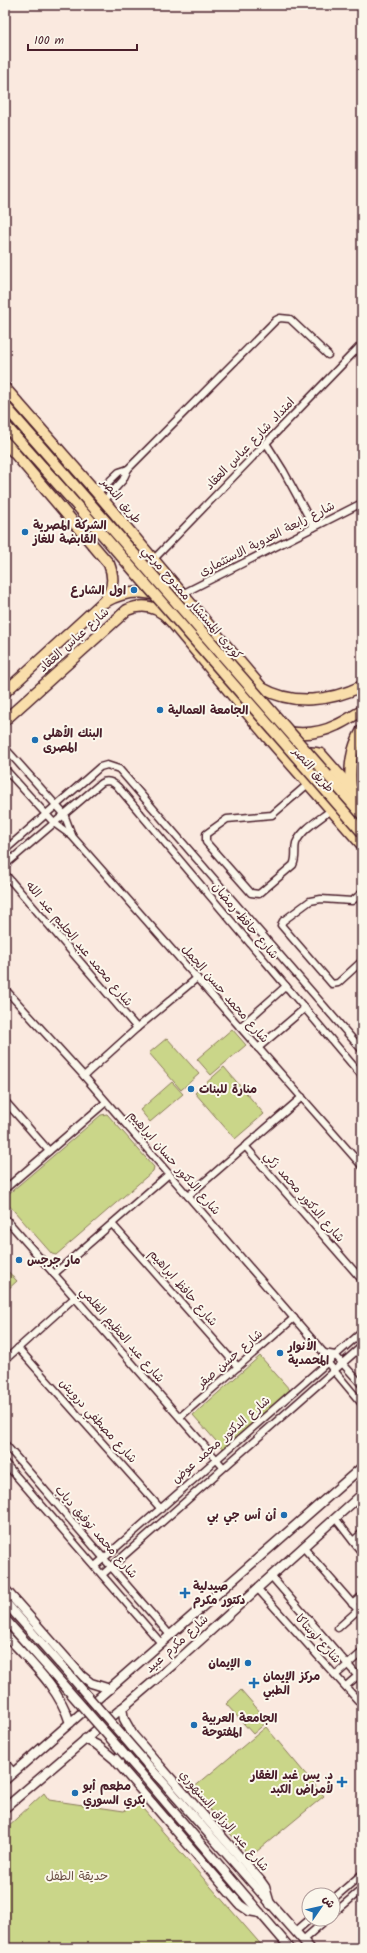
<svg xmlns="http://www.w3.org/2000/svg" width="367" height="1953" font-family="Kalam,'Playpen Sans Arabic',sans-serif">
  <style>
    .green { fill: #cad689; stroke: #8a7a5a }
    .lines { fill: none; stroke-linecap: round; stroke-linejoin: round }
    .minor-casing { stroke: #4a1f2b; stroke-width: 9 }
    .tertiary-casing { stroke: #4a1f2b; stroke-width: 11 }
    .primary-casing { stroke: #4a1f2b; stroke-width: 13 }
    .trunk-casing { stroke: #4a1f2b; stroke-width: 13 }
    .minor { stroke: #fbf7ec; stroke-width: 6 }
    .tertiary { stroke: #fbf7ec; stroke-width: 8 }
    .primary { stroke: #f9deab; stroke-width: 10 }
    .trunk { stroke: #f9deab; stroke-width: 10 }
    .tertiary-bridge-casing { stroke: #4a1f2b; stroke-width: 11; stroke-linecap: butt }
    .trunk-bridge-casing { stroke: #4a1f2b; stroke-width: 13; stroke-linecap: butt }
    .tertiary-bridge { stroke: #fbf7ec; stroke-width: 8 }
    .trunk-bridge { stroke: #f9deab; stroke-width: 10 }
    .poi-dot { fill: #1f6fb2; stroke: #fbf7ec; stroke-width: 1.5 }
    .labels { text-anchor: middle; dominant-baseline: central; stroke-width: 4; stroke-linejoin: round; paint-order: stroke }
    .street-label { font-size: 12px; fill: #4a1f2b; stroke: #fbf7ec }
    .poi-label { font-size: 12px; font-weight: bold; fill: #4a1f2b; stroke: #fbf7ec; text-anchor: start }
    .park-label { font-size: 12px; fill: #6a4d42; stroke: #fbf7ec }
  </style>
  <rect width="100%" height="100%" fill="#fae9df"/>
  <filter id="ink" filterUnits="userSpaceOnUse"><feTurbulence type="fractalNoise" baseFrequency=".025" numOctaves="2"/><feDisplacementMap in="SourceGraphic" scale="8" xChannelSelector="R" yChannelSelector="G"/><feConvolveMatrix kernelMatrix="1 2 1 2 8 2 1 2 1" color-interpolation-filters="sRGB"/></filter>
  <g filter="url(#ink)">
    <g class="green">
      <polygon points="232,1029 246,1045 211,1075 197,1059"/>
      <polygon points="167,1038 199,1074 181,1090 149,1053"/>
      <polygon points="224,1067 264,1114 235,1139 195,1093"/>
      <polygon points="172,1082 183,1094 150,1122 140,1110"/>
      <polygon points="107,1114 154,1167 153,1171 56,1255 52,1254 7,1203 6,1196 101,1115"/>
      <polygon points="5,1268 17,1281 6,1291 5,1290"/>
      <polygon points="260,1356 290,1390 223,1449 193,1415"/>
      <polygon points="241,1690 268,1721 253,1734 226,1704"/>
      <polygon points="266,1727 324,1796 250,1857 192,1789"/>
      <polygon points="44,1793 49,1800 124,1811 137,1802 264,1948 5,1948 5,1829"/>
    </g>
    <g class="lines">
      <defs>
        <g id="minor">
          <polyline points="266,443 283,470 314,527"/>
          <polyline points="97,493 119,472 128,469"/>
          <polyline points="104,501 123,480 128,469 276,320 280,318 290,319 328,355"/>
          <polyline points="153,560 362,344"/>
          <polyline points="182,594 362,503"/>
          <polyline points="5,748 64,814 72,835"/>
          <polyline points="5,769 54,823 72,836 362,1166"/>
          <path d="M308,784L272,815L227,819L206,834V842L251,893L259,894L293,865C297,858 294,850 296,843C302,829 320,819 331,810"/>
          <polyline points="5,850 100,767 107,765 119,769 362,1050"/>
          <path d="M5,865L101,783C108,779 113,782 118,787L362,1076"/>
          <polyline points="5,874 137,1028"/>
          <polyline points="362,893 352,901 321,899 310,901 283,921 281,925 332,984 338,983 362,961"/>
          <polyline points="5,989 84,1076 324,1353 327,1362 362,1404"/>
          <polyline points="240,1027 286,986"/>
          <polyline points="258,1048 305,1008"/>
          <polyline points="84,1076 137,1028 197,978"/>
          <polyline points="5,1101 49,1151"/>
          <polyline points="245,1146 362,1280"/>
          <polyline points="5,1189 106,1102"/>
          <polyline points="188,1196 302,1097"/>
          <polyline points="5,1218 223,1467"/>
          <polyline points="112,1224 238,1367"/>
          <polyline points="54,1274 169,1174"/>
          <polyline points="18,1348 161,1509"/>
          <polyline points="324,1353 335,1355 362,1385"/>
          <polyline points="5,1360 74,1298"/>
          <polyline points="180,1417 294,1318"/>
          <polyline points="5,1444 170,1635"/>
          <polyline points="5,1463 161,1643"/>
          <polyline points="335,1518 362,1553"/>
          <polyline points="353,1541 362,1533"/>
          <polyline points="303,1547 358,1610 362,1612"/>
          <polyline points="95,1566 362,1332"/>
          <polyline points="103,1574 362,1346"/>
          <polyline points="271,1576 362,1681"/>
          <polyline points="257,1588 362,1705"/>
          <polyline points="352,1604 362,1596"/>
          <polyline points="338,1628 358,1610"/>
          <polyline points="336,1675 362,1652"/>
          <polyline points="346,1686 362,1672"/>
          <polyline points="5,1762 14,1773"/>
          <polyline points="333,1899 362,1874"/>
          <polyline points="333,1914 362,1889"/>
          <polyline points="295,1932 310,1919"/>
          <polyline points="303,1940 327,1919"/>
        </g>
        <g id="tertiary">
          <polyline points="5,1589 81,1675 91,1683 110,1689"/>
          <polyline points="5,1602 60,1664"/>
          <polyline points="5,1619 52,1672"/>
          <path d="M5,1634C29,1661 59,1687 70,1723"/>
          <polyline points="122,1708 124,1719 133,1735 260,1880 265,1887 270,1904"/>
          <polyline points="85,1739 97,1745 114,1759 240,1905 249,1911 260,1913"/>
          <polyline points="146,1763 310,1948"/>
          <path d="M119,1764C118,1752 124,1744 136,1743"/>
          <polyline points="139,1771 290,1948"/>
          <polyline points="5,1780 362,1467"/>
          <polyline points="5,1808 175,1663 362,1494"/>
        </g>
        <g id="primary">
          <path d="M262,688C293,706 331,701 362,686"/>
          <polyline points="5,692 102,603"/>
          <path d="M5,720L127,610C143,603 157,606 169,619"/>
          <path d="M351,788C349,767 351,749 362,730"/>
        </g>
        <g id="trunk">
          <path d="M5,388L104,501L262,688C263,704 253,710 239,703"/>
          <polyline points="5,425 81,510"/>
          <path d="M5,442L109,564C115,579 113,592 102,603"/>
          <path d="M105,602C128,588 154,590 176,604"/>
          <polyline points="169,619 268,738 362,845"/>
          <path d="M267,725C289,736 315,736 337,725C346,721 354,715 362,711"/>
          <path d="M297,766C297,752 310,751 321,754L362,801"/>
          <polyline points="327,775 362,815"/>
        </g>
      </defs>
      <use href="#minor" class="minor-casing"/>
      <use href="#tertiary" class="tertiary-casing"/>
      <use href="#primary" class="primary-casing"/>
      <use href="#trunk" class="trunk-casing"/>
      <use href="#minor" class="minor"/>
      <use href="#tertiary" class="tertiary"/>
      <use href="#primary" class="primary"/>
      <use href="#trunk" class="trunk"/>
      <defs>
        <g id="tertiary-bridge">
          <polyline points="60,1664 146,1763"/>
          <polyline points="52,1672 139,1771"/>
        </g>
        <g id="trunk-bridge">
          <polyline points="5,406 327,775"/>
          <polyline points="81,510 362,832"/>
        </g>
      </defs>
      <use href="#tertiary-bridge" class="tertiary-bridge-casing"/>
      <use href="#trunk-bridge" class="trunk-bridge-casing"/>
      <use href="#tertiary-bridge" class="tertiary-bridge"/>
      <use href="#trunk-bridge" class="trunk-bridge"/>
    </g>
  </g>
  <g class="poi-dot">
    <circle cx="25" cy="532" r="4"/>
    <circle cx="134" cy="590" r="4"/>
    <circle cx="160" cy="710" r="4"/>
    <circle cx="35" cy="740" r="4"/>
    <circle cx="191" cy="1089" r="4"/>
    <circle cx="19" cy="1260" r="4"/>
    <circle cx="280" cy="1353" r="4"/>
    <circle cx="284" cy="1515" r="4"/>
    <path d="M183 1587h4v4h4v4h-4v4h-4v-4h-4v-4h4z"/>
    <circle cx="248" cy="1663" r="4"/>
    <path d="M252 1677h4v4h4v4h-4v4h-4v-4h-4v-4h4z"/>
    <circle cx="194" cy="1725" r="4"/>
    <path d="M340 1776h4v4h4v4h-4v4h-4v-4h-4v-4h4z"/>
    <circle cx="75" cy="1793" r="4"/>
  </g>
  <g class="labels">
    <g class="street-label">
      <text transform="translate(250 444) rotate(-46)">امتداد شارع عباس العقاد</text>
      <text transform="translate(121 501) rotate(50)">طريق النصر</text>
      <text transform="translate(267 539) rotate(-27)">شارع رابعة العدوية الاستثمارى</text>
      <text transform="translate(192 603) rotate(49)">كوبرى المستشار ممدوح مرعي</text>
      <text transform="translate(74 640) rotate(-42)">شارع عباس العقاد</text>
      <text transform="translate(313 770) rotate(49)">طريق النصر</text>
      <text transform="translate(245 921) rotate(50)">شارع حافظ رمضان</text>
      <text transform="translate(79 944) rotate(50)">شارع محمد عبد الحليم عبد الله</text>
      <text transform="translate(225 994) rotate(49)">شارع محمد حسن الجمل</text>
      <text transform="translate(174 1163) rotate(49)">شارع الدكتور حسان ابراهيم</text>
      <text transform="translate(304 1197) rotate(49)">شارع الدكتور محمد زكي</text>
      <text transform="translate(183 1288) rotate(49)">شارع حافظ ابراهيم</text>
      <text transform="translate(122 1335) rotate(49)">شارع عبد العظيم الغلمي</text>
      <text transform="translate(230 1359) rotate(-41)">شارع حسن صقر</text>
      <text transform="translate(98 1421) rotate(48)">شارع مصطفي درويش</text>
      <text transform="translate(221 1440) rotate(-41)">شارع الدكتور محمد عوض</text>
      <text transform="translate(96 1532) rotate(49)">شارع محمد توفيق دياب</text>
      <text transform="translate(318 1639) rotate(48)">شارع لوساكا</text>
      <text transform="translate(177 1644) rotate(-42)">شارع مكرم عبيد</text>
      <text transform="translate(224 1821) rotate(49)">شارع عبد الرزاق السنهوري</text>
    </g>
    <g class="poi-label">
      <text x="33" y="525">الشركة المصرية<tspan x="33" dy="14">القابضة للغاز</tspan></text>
      <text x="126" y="590" text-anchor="end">اول الشارع</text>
      <text x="168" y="710">الجامعة العمالية</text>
      <text x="43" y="733">البنك الأهلى<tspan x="43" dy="14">المصرى</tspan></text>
      <text x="199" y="1089">منارة للبنات</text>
      <text x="27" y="1260">مار جرجس</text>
      <text x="288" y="1346">الأنوار<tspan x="288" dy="14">المحمدية</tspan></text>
      <text x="276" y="1515" text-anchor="end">أن أس جي بي</text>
      <text x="193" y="1586">صيدلية<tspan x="193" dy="14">دكتور مكرم</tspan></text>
      <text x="240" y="1663" text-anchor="end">الإيمان</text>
      <text x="263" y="1676">مركز الإيمان<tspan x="263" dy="14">الطبي</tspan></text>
      <text x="202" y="1718">الجامعة العربية<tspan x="202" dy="14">المفتوحة</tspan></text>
      <text x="333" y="1775" text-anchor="end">د. يس غبد الغقار<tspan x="333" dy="14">لأمراض الكبد</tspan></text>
      <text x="83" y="1786">مطعم أبو<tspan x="83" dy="14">بكري السوري</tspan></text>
    </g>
    <g class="park-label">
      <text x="77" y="1876">حديقة الطفل</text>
    </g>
  </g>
  <rect width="367" height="1953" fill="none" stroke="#fbf7ec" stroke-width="20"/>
  <rect x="10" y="10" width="347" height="1933" fill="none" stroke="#4a1f2b" stroke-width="1.5" filter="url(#ink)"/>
  <g transform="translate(321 1907) rotate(56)"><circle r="19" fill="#fbf7ec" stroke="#b4a19f"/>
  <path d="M0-3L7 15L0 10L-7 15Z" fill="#1f6fb2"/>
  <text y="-6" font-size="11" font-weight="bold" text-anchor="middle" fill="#4a1f2b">ش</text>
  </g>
  <path d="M28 44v6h109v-6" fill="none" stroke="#4a1f2b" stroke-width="2"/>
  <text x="34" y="44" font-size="12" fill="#4a1f2b" stroke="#fbf7ec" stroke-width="3" paint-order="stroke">100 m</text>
</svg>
